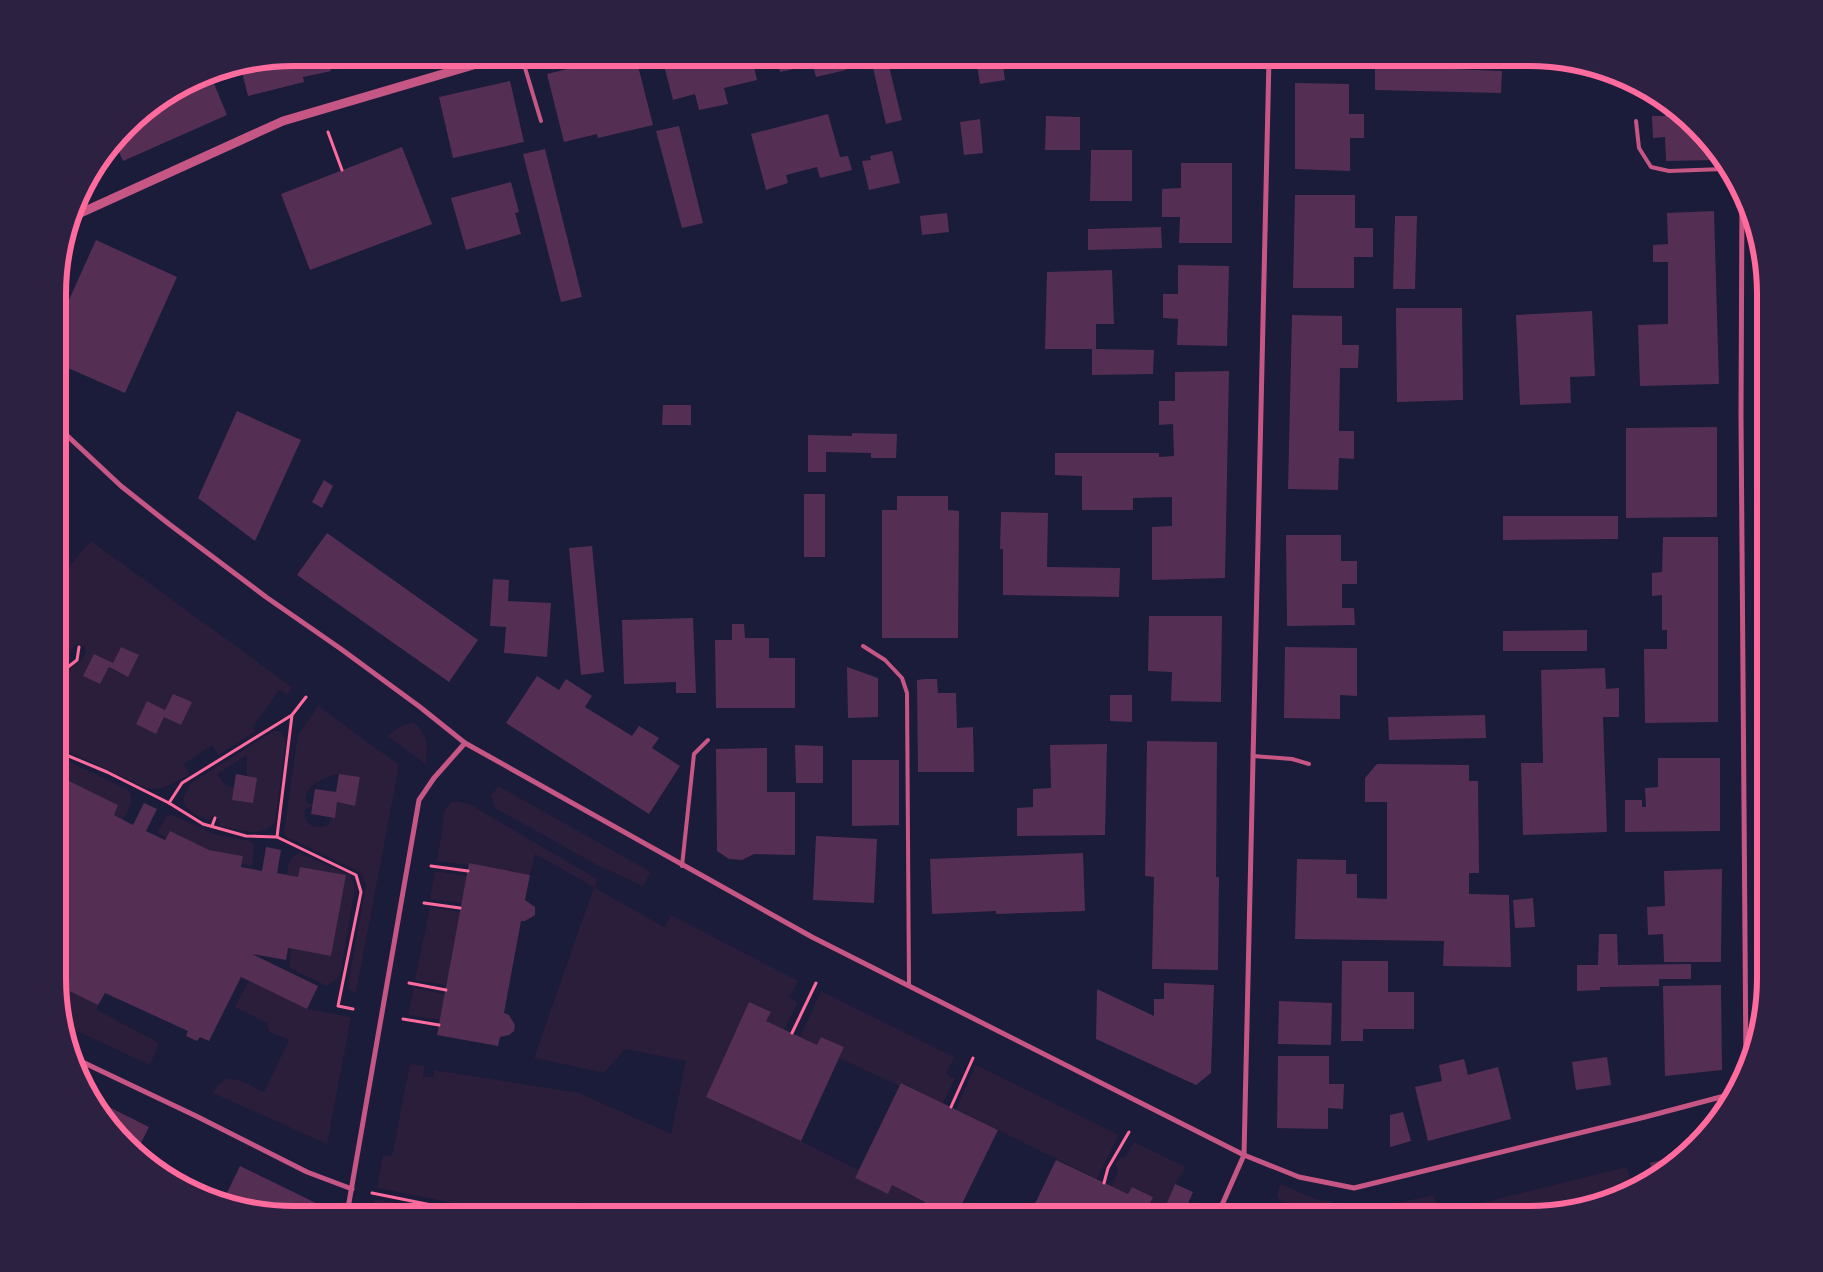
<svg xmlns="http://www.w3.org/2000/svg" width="1823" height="1272" font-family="'Asap Condensed',sans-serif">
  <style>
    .green { fill: #2a1e3b; fill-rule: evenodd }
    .building { fill: #542f53 }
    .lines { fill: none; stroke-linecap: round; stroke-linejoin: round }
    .path { stroke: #ff6b9d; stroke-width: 3 }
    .service { stroke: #c65784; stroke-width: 4 }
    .minor { stroke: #c65784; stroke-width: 5 }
    .tertiary { stroke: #c65784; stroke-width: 9 }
    .rim { fill: none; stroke: #ff6b9d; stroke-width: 6 }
  </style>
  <rect width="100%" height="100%" fill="#1b1b3a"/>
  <g class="green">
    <path d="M91,541L292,687L288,695L279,690L252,728L256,731L218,755L212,745L184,764L190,774C175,781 164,792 146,788L59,747V678L83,658L86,651L85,647L78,644L75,645L70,652V660L59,670V578ZM121,647L139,656L128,677L109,668L100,684L83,676L94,654L113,663ZM173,694L191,702L164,717L156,734L136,724L147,701L165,710Z"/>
    <path d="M318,706L399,765L356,993L349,990L348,986L366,885L360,872L287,837L284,832L298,735ZM339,774L360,777L355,806L337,802L335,817H332L328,825C315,830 302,825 305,809L312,807L313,805L306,802C303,786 326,776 339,774Z"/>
    <path d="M413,722C429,734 427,746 426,764L387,736L399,727Z"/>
    <path d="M274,731H281L286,741L275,821C265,840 236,829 220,826L219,819L212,816L210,819H207C196,816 186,811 183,799L191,783ZM247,755V776L257,778L234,788L225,785L217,774Z"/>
    <path d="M59,757L127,789C137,799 128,809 123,820L114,815L118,805L67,780L59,795Z"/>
    <polygon points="498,786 651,872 643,886 597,865 495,808 491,796"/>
    <polygon points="457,801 471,805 597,879 595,888 664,927 671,915 798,981 789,997 798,1002 784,1030 766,1021 770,1012 749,1002 706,1097 801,1141 858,1170 855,1178 888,1194 892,1185 925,1202 921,1210 931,1214 641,1214 581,1202 555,1214 510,1214 377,1188 383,1155 392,1156 410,1064 425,1066 423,1077 433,1077 434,1070 579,1093 671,1134 686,1061 625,1049 604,1073 534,1058 594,887 535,854 530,875 469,863 469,865 437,861 445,810 451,802"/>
    <polygon points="173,815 214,834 251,841 254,846 252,866 241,864 243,856 209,850 170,831 167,838 157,833 167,816"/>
    <path d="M299,853L350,875L355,887L341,971L337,979L327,986L291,969L289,965L291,949L331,956L346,875L300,867L298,877L287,875C288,865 289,857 299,853Z"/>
    <polygon points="435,871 467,876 462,903 430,899"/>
    <polygon points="430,907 460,912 446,985 415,980"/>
    <path d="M249,981L307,1009L351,1017L327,1144L213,1093C226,1067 245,1084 264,1092L289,1040L270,1032L268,1028V1024L235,1007Z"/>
    <polygon points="59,986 98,1005 97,1010 159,1043 150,1065 66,1026 59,1008"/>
    <polygon points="414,988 445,994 440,1020 408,1015"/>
    <polygon points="821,991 954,1057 946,1074 955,1079 943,1103 902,1083 900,1086 839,1058 844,1047 821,1037 817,1045 800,1037"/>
    <polygon points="976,1065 1119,1135 1097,1179 956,1109"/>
    <polygon points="1134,1142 1186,1167 1175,1184 1166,1205 1184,1213 1184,1214 1145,1214 1153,1197 1133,1187 1128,1194 1111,1186 1118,1171 1116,1164 1119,1158 1125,1157"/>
    <polygon points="1627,1167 1633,1190 1529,1214 1431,1214 1428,1203 1409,1207 1411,1214 1343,1214 1434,1195 1440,1213"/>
    <path d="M1281,1184L1318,1200L1331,1201V1207C1313,1211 1293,1210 1278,1198V1190Z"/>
    <polygon points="375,1199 407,1205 405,1214 373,1214"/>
  </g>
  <g class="building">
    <polygon points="294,58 328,58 331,71 303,77 304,82 248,96 241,68"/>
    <polygon points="613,58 636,58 653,125 598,138 597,134 564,142 547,74"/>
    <polygon points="662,58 752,58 757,80 724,88 728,104 699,110 695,94 673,100"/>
    <polygon points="776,58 843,58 846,70 816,77 813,65 780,72"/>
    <polygon points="876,58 887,58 902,120 886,124 871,59"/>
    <polygon points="903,58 923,58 923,60 905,65"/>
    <polygon points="986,58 998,58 999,67 1003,66 1005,80 980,84 976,59"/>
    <polygon points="1121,58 1200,58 1200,67 1120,65"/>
    <polygon points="1375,66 1502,71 1501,93 1375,90"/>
    <polygon points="210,74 227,115 123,161 116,145 138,116 204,75"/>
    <polygon points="510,81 524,142 453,158 439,97"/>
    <polygon points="1295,83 1349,84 1349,114 1364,114 1364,138 1350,138 1350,171 1295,169"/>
    <polygon points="1665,102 1673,106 1717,160 1666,161 1665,137 1653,138 1652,116 1665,116"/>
    <polygon points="828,114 840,157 848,156 852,170 820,178 817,167 786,175 788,183 766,190 751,134"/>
    <polygon points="1046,116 1080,117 1080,150 1045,150"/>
    <polygon points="980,119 983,153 964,155 960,122"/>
    <polygon points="679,126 703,223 682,228 656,131"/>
    <polygon points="402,147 432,224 310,270 281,194"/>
    <polygon points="545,149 582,297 561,302 523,154"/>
    <polygon points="1091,150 1132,150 1132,201 1090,201"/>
    <polygon points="892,151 900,183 869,190 862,161 871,160 870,156"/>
    <polygon points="1181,163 1232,163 1232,243 1179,243 1180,217 1162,217 1162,189 1181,188"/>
    <polygon points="511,182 519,212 515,213 521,234 466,250 451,198"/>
    <polygon points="1295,195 1355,195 1355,228 1373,228 1373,257 1354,257 1354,288 1293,288"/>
    <polygon points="1714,211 1719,384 1640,386 1638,325 1668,324 1668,262 1653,262 1653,245 1668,244 1667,213"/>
    <polygon points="947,213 949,232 922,235 920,216"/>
    <polygon points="1395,216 1417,216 1415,289 1393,289"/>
    <polygon points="1161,227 1162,248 1088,250 1088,229"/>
    <polygon points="96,240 177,277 125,393 59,364 59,322"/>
    <polygon points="1178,265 1229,266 1227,346 1177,345 1178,319 1163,318 1163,294 1178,294"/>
    <polygon points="1112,270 1114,324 1096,324 1096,349 1154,350 1153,374 1092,375 1092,349 1045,349 1047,272"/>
    <polygon points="1396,308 1462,308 1463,400 1397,402"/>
    <polygon points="1592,311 1595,376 1570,377 1571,403 1520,405 1516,315"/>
    <polygon points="1292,315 1342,316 1342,345 1359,345 1358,368 1340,368 1339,431 1354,431 1354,459 1339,458 1338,490 1288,489"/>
    <polygon points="1229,371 1225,578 1152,580 1152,527 1172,526 1172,497 1133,498 1133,510 1082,510 1082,476 1055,475 1055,453 1159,453 1159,457 1174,456 1173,424 1159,425 1159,401 1175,401 1175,372"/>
    <polygon points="663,405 691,405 691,425 662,425"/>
    <polygon points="237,411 301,440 255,541 198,498"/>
    <polygon points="1717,427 1717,517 1626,518 1626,428"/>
    <polygon points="852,433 897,434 896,458 871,458 871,453 826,452 826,472 808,472 808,435 852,436"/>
    <polygon points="324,480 333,486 322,508 312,502"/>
    <rect x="804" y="494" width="21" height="63"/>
    <polygon points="897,496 948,496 948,510 959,511 958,638 882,638 882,510 897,510"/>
    <polygon points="1001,512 1048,513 1047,567 1120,568 1119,597 1003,595 1003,549 1000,549"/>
    <polygon points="1503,516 1618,516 1618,539 1503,540"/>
    <polygon points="327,533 478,640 449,682 297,575"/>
    <polygon points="1286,535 1341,535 1341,561 1357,561 1357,584 1342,584 1342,608 1354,608 1355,625 1287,626"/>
    <polygon points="1663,537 1718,537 1718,722 1645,723 1644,649 1667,649 1667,630 1662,630 1662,595 1652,596 1652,573 1662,572"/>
    <polygon points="592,546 604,672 581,675 569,548"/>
    <polygon points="493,579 509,580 508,601 551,603 547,657 504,653 506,627 490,626"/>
    <polygon points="1149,616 1222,616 1221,702 1171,701 1172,672 1148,671"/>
    <polygon points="693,618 696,693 676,693 676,682 624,684 622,620"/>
    <polygon points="732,624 744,624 745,638 769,638 769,658 795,658 795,708 716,708 715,640 732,640"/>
    <polygon points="1587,630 1587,651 1503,651 1503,631"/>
    <polygon points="121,647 139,655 128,677 109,667 100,684 83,676 94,654 113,663"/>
    <polygon points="1285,647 1357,648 1357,696 1340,695 1340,719 1284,718"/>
    <polygon points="847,667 878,678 878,717 848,718"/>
    <polygon points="1605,668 1606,689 1619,688 1619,717 1603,717 1607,832 1523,835 1521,763 1543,763 1541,670"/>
    <polygon points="537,676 559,690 566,679 592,696 585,707 632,736 639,726 659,738 652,748 680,766 649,814 506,723"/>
    <polygon points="925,679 937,679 938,693 956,693 957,728 973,727 974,772 918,772 917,680"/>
    <polygon points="173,694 192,702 181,725 164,717 156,734 136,724 147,701 165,710"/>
    <polygon points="1110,695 1132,695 1132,722 1110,721"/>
    <polygon points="1485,715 1486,738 1389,740 1388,717"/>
    <polygon points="1147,741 1217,742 1216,877 1219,877 1218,970 1152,969 1154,877 1145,876"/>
    <polygon points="1107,744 1105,835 1017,836 1017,808 1033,807 1033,789 1051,788 1050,745"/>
    <polygon points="795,745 823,746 823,783 796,783"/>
    <polygon points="767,748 767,792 795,792 795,855 754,854 742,860 729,859 717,851 716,749"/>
    <polygon points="1658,758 1720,758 1720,831 1625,832 1625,800 1642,800 1642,807 1646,807 1645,788 1658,787"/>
    <polygon points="852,760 899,760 899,825 852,826"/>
    <polygon points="1377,764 1469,765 1469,781 1478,781 1479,873 1469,873 1469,894 1509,895 1511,967 1443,966 1444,941 1295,939 1297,859 1346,860 1346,874 1357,874 1357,898 1387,899 1387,802 1365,802 1365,778"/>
    <polygon points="236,774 257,778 253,803 232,800"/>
    <polygon points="339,774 360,777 355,806 337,802 335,818 311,814 315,789 336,792"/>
    <polygon points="67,780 118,805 114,815 133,825 144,803 157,809 146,831 165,840 170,831 209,850 243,856 241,867 262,871 266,847 281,850 277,873 298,877 300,867 346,875 331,956 288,948 286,960 252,954 318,986 307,1009 241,977 209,1041 200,1037 197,1041 186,1036 188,1031 105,993 98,1005 59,986 59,795"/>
    <polygon points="816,836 877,839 874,903 813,900"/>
    <polygon points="1083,853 1085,911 996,914 996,911 932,914 930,859"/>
    <polygon points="469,863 530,875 525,900 535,907 535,915 525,921 521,921 504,1013 509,1015 515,1025 514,1031 509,1035 500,1037 498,1046 437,1035"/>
    <polygon points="1722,869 1721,962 1664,962 1663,934 1648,935 1647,907 1665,906 1664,871"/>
    <polygon points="1533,898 1535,927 1515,928 1513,900"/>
    <polygon points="1599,934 1617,934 1618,965 1691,964 1691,979 1659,979 1659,986 1600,987 1600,990 1577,991 1577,965 1598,965"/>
    <polygon points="1342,961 1388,961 1388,992 1414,992 1414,1029 1363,1029 1363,1041 1341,1041"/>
    <polygon points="1164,983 1214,985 1211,1073 1196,1085 1096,1039 1097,989 1154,1016 1154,999 1164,999"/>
    <polygon points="1721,985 1722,1070 1665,1076 1663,986"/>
    <polygon points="1279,1001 1332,1003 1331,1045 1278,1044"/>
    <polygon points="749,1002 771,1012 766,1021 817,1045 821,1037 844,1047 801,1141 706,1097"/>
    <polygon points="1278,1056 1329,1056 1329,1084 1344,1084 1343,1109 1328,1108 1328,1129 1277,1128"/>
    <polygon points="1607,1057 1611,1085 1576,1090 1572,1062"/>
    <polygon points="1464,1059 1468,1075 1498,1067 1511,1119 1428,1141 1415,1087 1442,1081 1439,1065"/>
    <polygon points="901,1083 998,1130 957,1214 931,1214 921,1210 925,1202 892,1185 888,1194 855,1178"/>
    <polygon points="91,1098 149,1127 137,1151"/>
    <polygon points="1403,1112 1411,1141 1390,1147 1390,1115"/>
    <polygon points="1674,1157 1661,1168 1653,1174 1650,1163"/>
    <polygon points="1056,1160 1128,1194 1132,1187 1153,1197 1145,1214 1030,1214"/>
    <polygon points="240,1166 320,1205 318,1214 279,1214 222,1203"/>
    <polygon points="1175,1184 1193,1192 1184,1213 1166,1205"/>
    <polygon points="407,1205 450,1213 450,1214 405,1214"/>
  </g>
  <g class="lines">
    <g class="path">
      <polyline points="328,132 342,170"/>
      <polyline points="59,674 77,660 79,647"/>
      <polyline points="292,715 182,783 169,803 203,824 246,836 277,837 292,715 306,697"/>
      <polyline points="59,752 107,772 169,803"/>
      <polyline points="212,826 215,818"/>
      <polyline points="277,837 356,875 361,892 338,1006 353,1009"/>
      <polyline points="431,866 468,871"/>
      <polyline points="424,903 460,908"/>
      <polyline points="409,983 446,990"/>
      <polyline points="403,1019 439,1025"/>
      <polyline points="792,1033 816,983"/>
      <polyline points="951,1107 973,1058"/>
      <polyline points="1104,1183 1108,1168 1129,1132"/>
      <polyline points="372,1193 476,1214"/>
      <polyline points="1452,1210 1459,1214"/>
    </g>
    <g class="service">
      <polyline points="522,58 541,121"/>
      <polyline points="1636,121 1639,148 1651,167 1669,171 1724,169"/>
      <polyline points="863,646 885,660 902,678 907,693 909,986"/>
      <polyline points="1253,756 1292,759 1309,764"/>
      <polyline points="682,866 694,754 708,740"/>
    </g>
    <g class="minor">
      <polyline points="1742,193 1741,416 1746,1067"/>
      <polyline points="59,428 121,486 169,524 266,597 341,649 420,707 465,743 812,937 1244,1155 1299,1177 1354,1188 1645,1117 1732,1094"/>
      <polyline points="76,1059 196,1116 307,1172 352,1189"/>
      <polyline points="347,1214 419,800 434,778 465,743"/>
      <polyline points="1218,1214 1244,1155 1269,58"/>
    </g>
    <polyline class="tertiary" points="74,216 283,121 497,58"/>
  </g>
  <path d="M0 0H1823V1272H0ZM294 66H1529A228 228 0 0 1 1757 294V978A228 228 0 0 1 1529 1206H294A228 228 0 0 1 66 978V294A228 228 0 0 1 294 66Z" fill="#2d2142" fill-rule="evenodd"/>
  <path class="rim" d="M294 66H1529A228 228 0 0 1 1757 294V978A228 228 0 0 1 1529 1206H294A228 228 0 0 1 66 978V294A228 228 0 0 1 294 66Z"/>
</svg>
